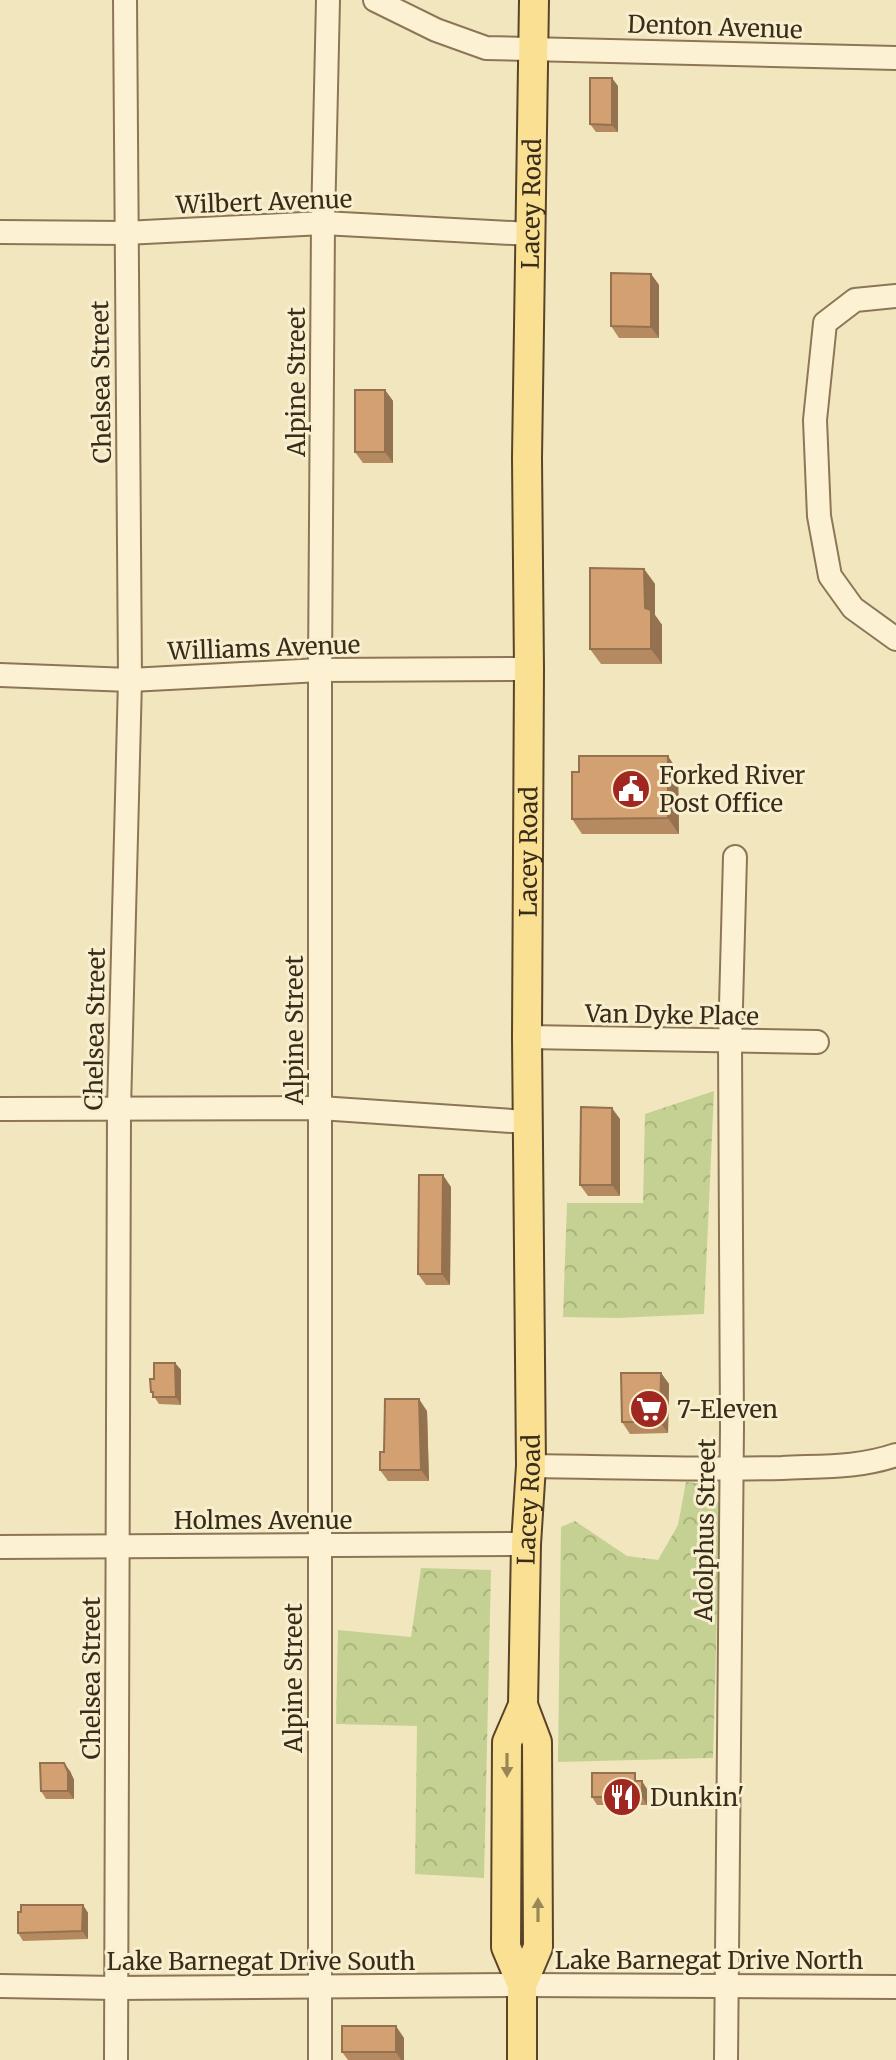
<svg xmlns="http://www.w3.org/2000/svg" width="896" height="2060" font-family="Merriweather,serif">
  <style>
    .forest { fill: url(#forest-crowns) }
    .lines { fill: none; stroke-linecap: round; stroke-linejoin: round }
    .minor-casing { stroke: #8c7656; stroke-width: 26 }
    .major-casing { stroke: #59442a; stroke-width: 32 }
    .minor { stroke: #fcf2d3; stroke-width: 22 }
    .major { stroke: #f9e093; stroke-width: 28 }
    .wall { fill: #b58a61 }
    .shaded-wall { fill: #94714f }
    .building { fill: #d3a171; stroke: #94714f; stroke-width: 2 }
    .oneway { fill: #9a8657 }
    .labels { text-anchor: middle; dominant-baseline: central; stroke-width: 6; stroke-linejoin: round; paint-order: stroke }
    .street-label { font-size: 24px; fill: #3a2c1b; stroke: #f8efcf }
    .poi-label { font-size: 24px; fill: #3a2c1b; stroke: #f8efcf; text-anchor: start }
  </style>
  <defs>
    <pattern id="forest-crowns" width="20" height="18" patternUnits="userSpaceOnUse" patternTransform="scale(2)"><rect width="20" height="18" fill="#c5d192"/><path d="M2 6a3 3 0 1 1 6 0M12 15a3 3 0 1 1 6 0" fill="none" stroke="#aab47d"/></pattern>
  </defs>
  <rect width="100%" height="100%" fill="#f2e6bf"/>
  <g class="forest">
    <polygon points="714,1091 704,1314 617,1318 563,1317 567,1203 643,1203 645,1114"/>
    <polygon points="686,1482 704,1484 720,1505 713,1758 558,1762 561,1527 575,1521 627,1556 658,1560 678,1525"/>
    <polygon points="421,1568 491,1570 484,1878 415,1874 417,1726 336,1724 338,1630 411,1637"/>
  </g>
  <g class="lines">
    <defs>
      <g id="minor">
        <polyline points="375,0 436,30 486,48 896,58"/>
        <polyline points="0,232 125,233 323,223 530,234"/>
        <polyline points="896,296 855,300 825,323 815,420 819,516 830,576 853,608 896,639"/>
        <polyline points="0,675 130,680 320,670 529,669"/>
        <polyline points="527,1037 817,1042"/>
        <polyline points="0,1109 320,1108 527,1122"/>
        <path d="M531,1466C615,1467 698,1470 782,1468C821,1466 858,1468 896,1455"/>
        <polyline points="0,1547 526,1544"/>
        <polyline points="0,1986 116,1988 522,1985 896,1987"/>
        <polyline points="116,2060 119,1109 130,680 125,0"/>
        <polyline points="320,2060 320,670 323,223 328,0"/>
        <polyline points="726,2060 732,1427 730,1043 735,857"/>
      </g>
      <g id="major">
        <path id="s1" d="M522,1985L506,1947L507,1742L523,1705L526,1544L531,1466L527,1037L529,669L527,458L534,0"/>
        <polyline points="522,2060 522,1985 538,1947 537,1742 523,1705"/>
      </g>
    </defs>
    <use href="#minor" class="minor-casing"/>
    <use href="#major" class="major-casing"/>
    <use href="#minor" class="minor"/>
    <use href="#major" class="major"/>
  </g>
  <g class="wall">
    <polygon points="618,86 618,132 596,132 590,124"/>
    <polygon points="651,274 659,285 659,338 619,338 611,326"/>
    <polygon points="385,390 393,401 393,463 363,463 355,452"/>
    <polygon points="644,569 655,584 655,615 662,625 662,664 601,664 590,649"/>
    <polygon points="678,771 679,834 582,834 572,819 579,772"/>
    <polygon points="620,1119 620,1196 588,1196 580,1185"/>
    <polygon points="451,1187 450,1285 426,1285 418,1274"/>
    <polygon points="175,1363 181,1370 181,1405 159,1404 151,1392 154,1379"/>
    <polygon points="661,1373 669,1384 668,1433 630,1434 622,1422"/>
    <polygon points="427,1411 429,1481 388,1481 380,1470 384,1452"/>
    <polygon points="70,1771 74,1780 74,1799 46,1799 41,1791"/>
    <polygon points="647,1789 647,1805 597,1805 592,1797"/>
    <polygon points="83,1905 88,1913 88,1939 23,1941 18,1933"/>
    <polygon points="404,2038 404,2060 348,2060 342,2052"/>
  </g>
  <g class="shaded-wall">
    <polygon points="612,78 618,86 618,132 612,125"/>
    <polygon points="651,274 659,285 659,338 651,327"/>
    <polygon points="385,390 393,401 393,463 385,452"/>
    <polygon points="644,569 655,584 655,615 662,625 662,664 651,649 645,608"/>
    <polygon points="668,756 678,771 679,834 668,818"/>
    <polygon points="612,1108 620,1119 620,1196 612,1185"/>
    <polygon points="443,1175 451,1187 450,1285 442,1274"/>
    <polygon points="175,1363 181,1370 181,1405 176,1397"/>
    <polygon points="661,1373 669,1384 668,1433 660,1422"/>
    <polygon points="419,1399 427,1411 429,1481 421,1470"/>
    <polygon points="64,1763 70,1771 74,1780 74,1799 68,1791"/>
    <polygon points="642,1781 647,1789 647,1805 642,1797"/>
    <polygon points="83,1905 88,1913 88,1939 82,1931"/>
    <polygon points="396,2026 404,2038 404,2060 401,2060 396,2052"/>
  </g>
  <g class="building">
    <polygon points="590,78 612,78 612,125 590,124"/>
    <polygon points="611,273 651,274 651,327 611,326"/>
    <rect x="355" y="390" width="30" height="62"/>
    <polygon points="590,568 644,569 645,608 651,610 651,649 590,649"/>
    <polygon points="579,756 668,756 668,818 572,819 572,772 579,772"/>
    <polygon points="581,1107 612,1108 612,1185 580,1185"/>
    <polygon points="419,1175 443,1175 442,1274 418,1274"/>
    <polygon points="154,1363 175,1363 176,1397 153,1397 153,1392 151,1392 150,1379 154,1379"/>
    <polygon points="621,1373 661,1373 660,1422 622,1422"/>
    <polygon points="385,1399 419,1399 421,1470 380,1470 380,1452 384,1452"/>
    <polygon points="40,1763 64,1763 68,1772 68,1791 41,1791"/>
    <polygon points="592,1773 635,1773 635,1781 642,1781 642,1797 592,1797"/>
    <polygon points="21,1905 83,1905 82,1931 18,1933 18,1912 21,1912"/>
    <rect x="342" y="2026" width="54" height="26"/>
  </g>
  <defs><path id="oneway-solid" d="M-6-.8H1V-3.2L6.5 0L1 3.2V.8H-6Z" transform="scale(2)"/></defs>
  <g class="oneway">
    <use href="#oneway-solid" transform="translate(507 1765) rotate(90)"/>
    <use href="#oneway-solid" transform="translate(538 1910) rotate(-90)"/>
  </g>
  <defs>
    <symbol id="civic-disc" viewBox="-11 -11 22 22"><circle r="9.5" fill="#a12820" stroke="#f8efcf"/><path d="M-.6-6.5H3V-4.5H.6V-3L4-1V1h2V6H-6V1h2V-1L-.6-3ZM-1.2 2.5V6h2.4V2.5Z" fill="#fff"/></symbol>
    <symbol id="supermarket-disc" viewBox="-11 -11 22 22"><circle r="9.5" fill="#a12820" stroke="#f8efcf"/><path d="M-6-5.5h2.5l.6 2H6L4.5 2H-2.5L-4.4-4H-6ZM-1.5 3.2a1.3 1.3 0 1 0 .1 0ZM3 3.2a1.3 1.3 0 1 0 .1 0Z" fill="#fff"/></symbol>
    <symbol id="restaurant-disc" viewBox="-11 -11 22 22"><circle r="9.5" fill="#a12820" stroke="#f8efcf"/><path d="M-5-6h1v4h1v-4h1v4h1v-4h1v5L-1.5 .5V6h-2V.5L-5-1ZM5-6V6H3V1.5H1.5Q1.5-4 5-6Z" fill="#fff"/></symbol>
  </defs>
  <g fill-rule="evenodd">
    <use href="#civic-disc" x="609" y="767" width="44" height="44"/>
    <use href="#supermarket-disc" x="627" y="1387" width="44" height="44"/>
    <use href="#restaurant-disc" x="600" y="1775" width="44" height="44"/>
  </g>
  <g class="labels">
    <g class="street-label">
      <text transform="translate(715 27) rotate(2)">Denton Avenue</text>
      <text transform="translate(264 202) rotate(-2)">Wilbert Avenue</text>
      <text stroke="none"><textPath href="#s1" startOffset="1788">Lacey Road</textPath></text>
      <text transform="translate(101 382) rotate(-91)">Chelsea Street</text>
      <text transform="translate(296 382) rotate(-90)">Alpine Street</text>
      <text transform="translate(264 648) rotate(-2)">Williams Avenue</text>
      <text stroke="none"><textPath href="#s1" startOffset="1140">Lacey Road</textPath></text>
      <text transform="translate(672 1015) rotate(1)">Van Dyke Place</text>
      <text transform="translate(95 1029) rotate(-89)">Chelsea Street</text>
      <text transform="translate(294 1030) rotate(-90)">Alpine Street</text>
      <text stroke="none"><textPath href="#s1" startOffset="492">Lacey Road</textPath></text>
      <text x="263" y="1520">Holmes Avenue</text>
      <text transform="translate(705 1530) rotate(-89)">Adolphus Street</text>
      <text transform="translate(91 1678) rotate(-90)">Chelsea Street</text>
      <text transform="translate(293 1678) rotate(-90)">Alpine Street</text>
      <text x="709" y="1960">Lake Barnegat Drive North</text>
      <text x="261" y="1961">Lake Barnegat Drive South</text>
    </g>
    <g class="poi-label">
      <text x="659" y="775">Forked River<tspan x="659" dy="28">Post Office</tspan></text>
      <text x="677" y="1409">7-Eleven</text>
      <text x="650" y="1797">Dunkin'</text>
    </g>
  </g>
</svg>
